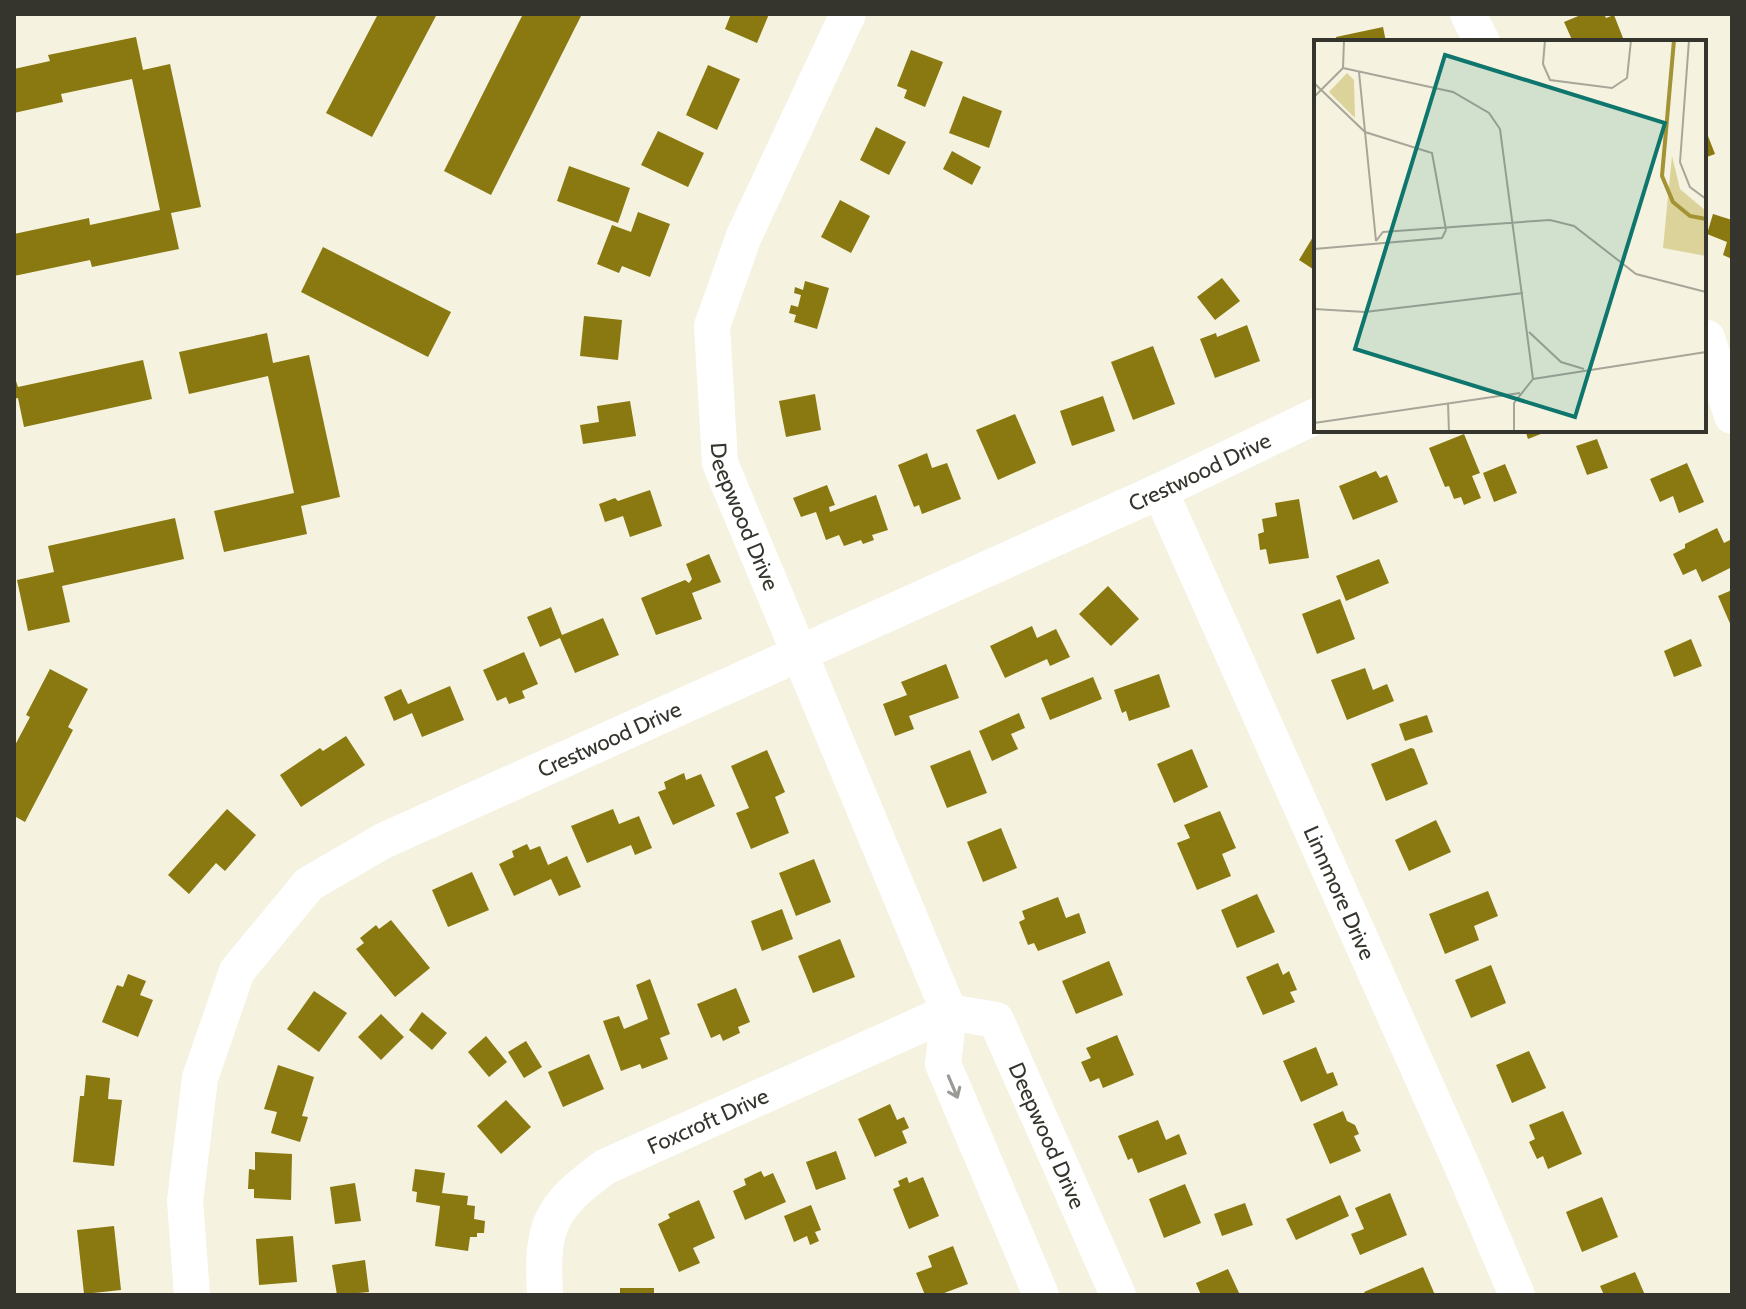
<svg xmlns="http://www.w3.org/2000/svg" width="1746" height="1309" font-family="Cabin,sans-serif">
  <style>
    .building { fill: #897910 }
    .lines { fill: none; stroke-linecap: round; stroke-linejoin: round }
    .minor { stroke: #fff; stroke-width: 36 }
    .oneway { stroke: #9a9a96 }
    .labels { text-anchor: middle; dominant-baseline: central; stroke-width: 8; stroke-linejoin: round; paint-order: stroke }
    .street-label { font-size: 22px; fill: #35342d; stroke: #fff }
    .inset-river { fill: none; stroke: #a39335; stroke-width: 4 }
    .inset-road { fill: none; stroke: #a8a698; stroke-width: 2 }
    .view { fill: #0f766e; fill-opacity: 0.15; stroke: #0f766e; stroke-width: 4 }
    .inset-edge { fill: none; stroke: #35342d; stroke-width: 4 }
  </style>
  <rect width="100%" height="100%" fill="#f5f2e0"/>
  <g class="building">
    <polygon points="378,14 437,14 372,137 326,113"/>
    <polygon points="523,14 582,14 491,195 444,171"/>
    <polygon points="731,14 769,14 757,43 725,29"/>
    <polygon points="1583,14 1604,14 1606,18 1614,15 1623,38 1614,42 1573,42 1564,22"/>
    <polygon points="1383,27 1386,42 1337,42 1336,37"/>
    <polygon points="136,37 143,70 170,64 201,207 171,213 179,249 92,267 90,260 14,276 14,234 89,218 90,225 160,210 132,79 61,94 63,102 14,113 14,69 50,61 48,55"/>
    <polygon points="911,50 943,62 925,107 904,98 907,90 897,86"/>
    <polygon points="708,65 740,79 717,130 686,115"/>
    <polygon points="963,96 1002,111 989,148 949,133"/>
    <polygon points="876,127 906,142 889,175 860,160"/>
    <polygon points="658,131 704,153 688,187 641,165"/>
    <polygon points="1708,136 1715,154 1704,158 1704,138"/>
    <polygon points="952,151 981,167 972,185 943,169"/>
    <polygon points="569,166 630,188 618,223 557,201"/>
    <polygon points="840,200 870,216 851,253 821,237"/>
    <polygon points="638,212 670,224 650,277 622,266 619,273 597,264 612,225 631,232"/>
    <polygon points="1713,214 1732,220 1732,259 1723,255 1727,242 1707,234"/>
    <polygon points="1316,232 1316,271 1299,260"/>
    <polygon points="323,247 451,312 428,357 301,292"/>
    <polygon points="1222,278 1240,301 1215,320 1197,297"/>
    <polygon points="805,281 829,288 817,329 794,322 796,315 789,313 791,305 798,307 801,295 794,293 795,287 803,290"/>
    <polygon points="584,316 622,320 618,360 580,356"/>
    <polygon points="1247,325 1260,361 1215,378 1200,339 1216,333 1217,337"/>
    <polygon points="267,333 273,363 309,355 340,497 301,506 307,534 224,552 214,511 294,493 268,376 189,394 179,352"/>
    <polygon points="1153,346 1175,404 1133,420 1111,362"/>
    <polygon points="143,360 152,399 24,427 18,398 14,399 14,375 18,387"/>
    <polygon points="815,394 821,430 786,437 779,401"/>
    <polygon points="1103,396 1115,431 1072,446 1060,411"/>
    <polygon points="630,401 636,436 583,444 580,425 599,422 597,406"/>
    <polygon points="1015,414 1036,463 998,480 976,430"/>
    <polygon points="1525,430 1551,430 1528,439"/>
    <polygon points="1464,434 1480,473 1472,476 1481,498 1464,505 1461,497 1454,499 1449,486 1445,487 1429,448"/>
    <polygon points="1597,439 1608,468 1587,475 1576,446"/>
    <polygon points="927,453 932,468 947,463 961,499 922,514 919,505 914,507 898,465"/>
    <polygon points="1687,463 1704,502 1679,513 1673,496 1660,502 1650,479"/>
    <polygon points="1505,464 1517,493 1494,502 1483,473"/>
    <polygon points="1376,471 1380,478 1387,475 1398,502 1353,520 1339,486"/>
    <polygon points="827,485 835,505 829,507 830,512 876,495 888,530 872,535 874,540 863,544 861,540 844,546 839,535 826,540 816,512 801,517 793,498"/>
    <polygon points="650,490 662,526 630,537 623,516 605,522 599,504 615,498 618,501"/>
    <polygon points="1299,499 1309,558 1269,564 1266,549 1260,550 1258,534 1264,532 1262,519 1277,516 1275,503"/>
    <polygon points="175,518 184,559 62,586 70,622 28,631 17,580 54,572 48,546"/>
    <polygon points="1717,528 1724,543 1730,540 1732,545 1730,556 1732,567 1702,582 1696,569 1683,575 1673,554 1685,548 1685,544"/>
    <polygon points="709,554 721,582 692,593 702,619 656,635 641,598 685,580 689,583 692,579 686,564"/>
    <polygon points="1379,559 1389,583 1346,601 1336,576"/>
    <polygon points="1108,586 1139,619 1111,646 1079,614"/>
    <polygon points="1732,590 1732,628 1718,596"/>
    <polygon points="1340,599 1355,639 1317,654 1302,614"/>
    <polygon points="551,607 562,635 603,618 619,655 575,673 560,638 540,647 527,617"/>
    <polygon points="1032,626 1037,638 1056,629 1070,657 1050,666 1047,659 1005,678 990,646"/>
    <polygon points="1691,639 1702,666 1674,677 1664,651"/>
    <polygon points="524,652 538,684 522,691 525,698 509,704 506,697 497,701 483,670"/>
    <polygon points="946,664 959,698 909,716 914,729 895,736 883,704 907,695 901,682"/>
    <polygon points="1365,668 1373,690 1387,684 1394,701 1347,720 1331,680"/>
    <polygon points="50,669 88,689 68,727 73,730 25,822 16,817 14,821 14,747 30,717 26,715"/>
    <polygon points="1159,674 1170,707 1129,721 1126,711 1122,713 1114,690"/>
    <polygon points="1093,677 1102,699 1050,720 1041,698"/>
    <polygon points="450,686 464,720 422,737 412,713 394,721 384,697 401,689 408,704"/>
    <polygon points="1019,713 1025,728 1011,734 1018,749 992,761 979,731"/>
    <polygon points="1427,715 1433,732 1405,741 1399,724"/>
    <polygon points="346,736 365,765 301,807 280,775 320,748 323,751"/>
    <polygon points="1411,748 1414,749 1428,784 1386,801 1371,764"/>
    <polygon points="1192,749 1208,787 1174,803 1157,764"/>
    <polygon points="767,750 785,792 775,797 789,833 751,849 736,813 749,808 731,766"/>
    <polygon points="970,750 987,793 947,808 930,766"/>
    <polygon points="684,773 686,780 701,774 715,806 673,825 658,792 666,789 664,782"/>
    <polygon points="227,809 256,835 225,871 216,863 189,894 168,875"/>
    <polygon points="613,809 619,824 639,816 652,848 635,855 631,845 587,863 571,826"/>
    <polygon points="1220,811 1236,848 1222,854 1231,876 1197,890 1177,843 1190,838 1184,825"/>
    <polygon points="1436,820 1451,852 1409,871 1395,840"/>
    <polygon points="1001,828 1017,868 983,882 967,842"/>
    <polygon points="527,844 530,850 540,846 548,865 567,856 581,887 559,896 551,879 514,896 499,864 514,857 512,851"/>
    <polygon points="814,859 831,902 796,916 779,873"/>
    <polygon points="472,872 489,910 448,927 432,890"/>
    <polygon points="1488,891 1498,916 1474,926 1479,940 1445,954 1429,914"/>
    <polygon points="1257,894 1275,932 1237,948 1221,910"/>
    <polygon points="1058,897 1066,918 1079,913 1086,933 1038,951 1034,943 1028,945 1019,922 1025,919 1022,911"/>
    <polygon points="782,909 793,939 762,951 751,921"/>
    <polygon points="391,920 430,968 395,997 356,949 364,943 360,938 376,925 379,929"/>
    <polygon points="840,939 855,977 813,993 798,956"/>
    <polygon points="1109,961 1123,995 1076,1014 1062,981"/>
    <polygon points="1278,963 1283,975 1289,971 1297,990 1290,992 1295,1002 1263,1015 1246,977"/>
    <polygon points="1491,965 1506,1003 1471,1018 1455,980"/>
    <polygon points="128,974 146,981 140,995 153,1000 138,1037 102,1022 117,985 123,987"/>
    <polygon points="650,979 670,1034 660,1038 668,1059 642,1069 640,1064 621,1071 603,1021 619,1016 624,1029 648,1019 636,985"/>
    <polygon points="736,988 750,1022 738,1027 740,1033 723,1041 720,1034 711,1038 697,1004"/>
    <polygon points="314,991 347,1013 319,1052 287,1029"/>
    <polygon points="422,1012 447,1033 432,1050 409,1030"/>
    <polygon points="381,1014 404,1037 381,1060 358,1037"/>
    <polygon points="1117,1035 1134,1075 1103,1088 1099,1078 1090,1082 1081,1062 1091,1058 1086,1048"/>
    <polygon points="486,1036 507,1062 489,1077 468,1052"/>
    <polygon points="526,1041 542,1067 524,1078 508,1052"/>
    <polygon points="1316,1047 1327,1074 1333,1072 1338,1085 1301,1102 1283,1061"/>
    <polygon points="1529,1051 1546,1088 1512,1103 1496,1065"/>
    <polygon points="589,1054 604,1089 563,1107 548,1072"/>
    <polygon points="278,1065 314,1077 302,1116 308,1117 300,1142 271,1133 277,1112 264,1109"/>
    <polygon points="86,1075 110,1078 108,1099 122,1100 114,1166 73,1162 80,1096 84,1096"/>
    <polygon points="506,1100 531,1127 501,1154 477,1126"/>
    <polygon points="890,1104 897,1120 904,1117 909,1128 902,1131 907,1143 875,1157 858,1119"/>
    <polygon points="1343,1111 1347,1121 1355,1125 1359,1134 1354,1136 1361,1151 1330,1164 1313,1124"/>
    <polygon points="1563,1111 1582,1154 1548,1169 1543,1156 1537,1159 1529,1142 1535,1139 1529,1125"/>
    <polygon points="1158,1120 1166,1140 1179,1134 1187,1154 1138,1173 1132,1158 1128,1160 1118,1136"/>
    <polygon points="836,1151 846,1179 816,1190 806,1162"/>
    <polygon points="255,1152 292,1154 291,1200 254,1198 254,1189 248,1189 249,1169 255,1170"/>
    <polygon points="415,1169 445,1173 442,1193 468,1196 467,1205 475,1206 474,1219 485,1221 484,1233 477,1233 477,1237 470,1237 468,1251 435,1246 440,1206 416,1202 417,1192 412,1191"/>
    <polygon points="761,1171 764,1177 773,1173 786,1202 745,1220 733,1191 746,1185 744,1179"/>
    <polygon points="907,1177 909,1183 923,1177 939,1216 909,1229 893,1189 900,1186 898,1181"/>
    <polygon points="355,1183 361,1221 335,1224 330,1187"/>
    <polygon points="1185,1184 1201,1223 1164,1238 1149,1199"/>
    <polygon points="1390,1193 1407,1235 1360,1255 1351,1234 1364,1229 1355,1208"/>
    <polygon points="1340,1195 1349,1216 1296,1240 1286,1219"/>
    <polygon points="1602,1197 1618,1237 1582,1252 1566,1212"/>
    <polygon points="699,1200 715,1238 693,1248 700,1263 679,1272 658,1224 670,1218 668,1214"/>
    <polygon points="1245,1203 1253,1225 1222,1236 1214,1214"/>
    <polygon points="811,1205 821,1230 815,1232 819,1241 810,1245 807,1236 794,1242 784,1216"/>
    <polygon points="114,1226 121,1290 84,1294 77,1230"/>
    <polygon points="293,1236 297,1282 259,1285 256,1239"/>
    <polygon points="953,1246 968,1284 939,1295 925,1295 916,1273 932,1267 928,1256"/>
    <polygon points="365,1260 369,1292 337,1295 332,1265"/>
    <polygon points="1423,1267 1435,1295 1366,1295 1364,1292"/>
    <polygon points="1228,1269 1240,1295 1201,1295 1196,1283"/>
    <polygon points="1635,1272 1645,1295 1604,1295 1600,1286"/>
    <rect x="620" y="1288" width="34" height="7"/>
  </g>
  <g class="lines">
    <g class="minor">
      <path id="s1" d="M848,14L744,236L712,326L720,463L949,1012L943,1064L1041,1295"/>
      <polyline points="1468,14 1482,42"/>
      <polyline points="1707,338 1732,416"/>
      <path id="s2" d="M1160,491L1462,1166L1517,1295"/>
      <path id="s3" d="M949,1012L996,1020L1118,1295"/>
      <path id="s4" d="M192,1295L185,1201L200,1078L237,971L309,884L383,841L1160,491L1316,416"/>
      <path id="s5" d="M545,1295C541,1226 549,1208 605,1167L949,1012"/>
    </g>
  </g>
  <defs><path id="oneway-shaft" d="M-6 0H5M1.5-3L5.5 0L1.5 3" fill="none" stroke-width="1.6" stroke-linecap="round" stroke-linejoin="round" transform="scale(2)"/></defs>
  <use class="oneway" href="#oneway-shaft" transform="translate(953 1087) rotate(67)"/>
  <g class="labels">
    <g class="street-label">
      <text stroke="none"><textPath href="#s4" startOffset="1426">Crestwood Drive</textPath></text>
      <text stroke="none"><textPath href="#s1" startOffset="536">Deepwood Drive</textPath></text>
      <text stroke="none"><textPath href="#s4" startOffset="778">Crestwood Drive</textPath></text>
      <text stroke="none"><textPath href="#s2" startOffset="440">Linnmore Drive</textPath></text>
      <text stroke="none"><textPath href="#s5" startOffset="264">Foxcroft Drive</textPath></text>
      <text stroke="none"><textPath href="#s3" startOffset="174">Deepwood Drive</textPath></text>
    </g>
  </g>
  <g transform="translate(1314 40)">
    <rect width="392" height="392" fill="#f5f2e0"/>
    <path d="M33,33L40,40L41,78L15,52ZM358,116L366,149L392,171V216L349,208Z" fill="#dcd39a"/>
    <path class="inset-river" d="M360,0L348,136L359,162L376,176L392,179"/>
    <path class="inset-road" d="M231,0L229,24L236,40L298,48L313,38L317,0M375,0L366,122L376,147L392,159M29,28L139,52L175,73L186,89L219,339M45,32L62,201M0,43L51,92L118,113L132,190M0,57L29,28L30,0M62,201L69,192L236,180L260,186L322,234L392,252M0,209L128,198L132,190M0,269L51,272L209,253M215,292L247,322L270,329M219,339L392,312M134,363L135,392M0,383L206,353M200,392V363L219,339"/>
    <path class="view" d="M131,15L351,83L261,377L41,309Z"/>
    <rect width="392" height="392" class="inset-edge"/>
  </g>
  <rect width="1746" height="1309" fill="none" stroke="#35342d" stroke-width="32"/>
</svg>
